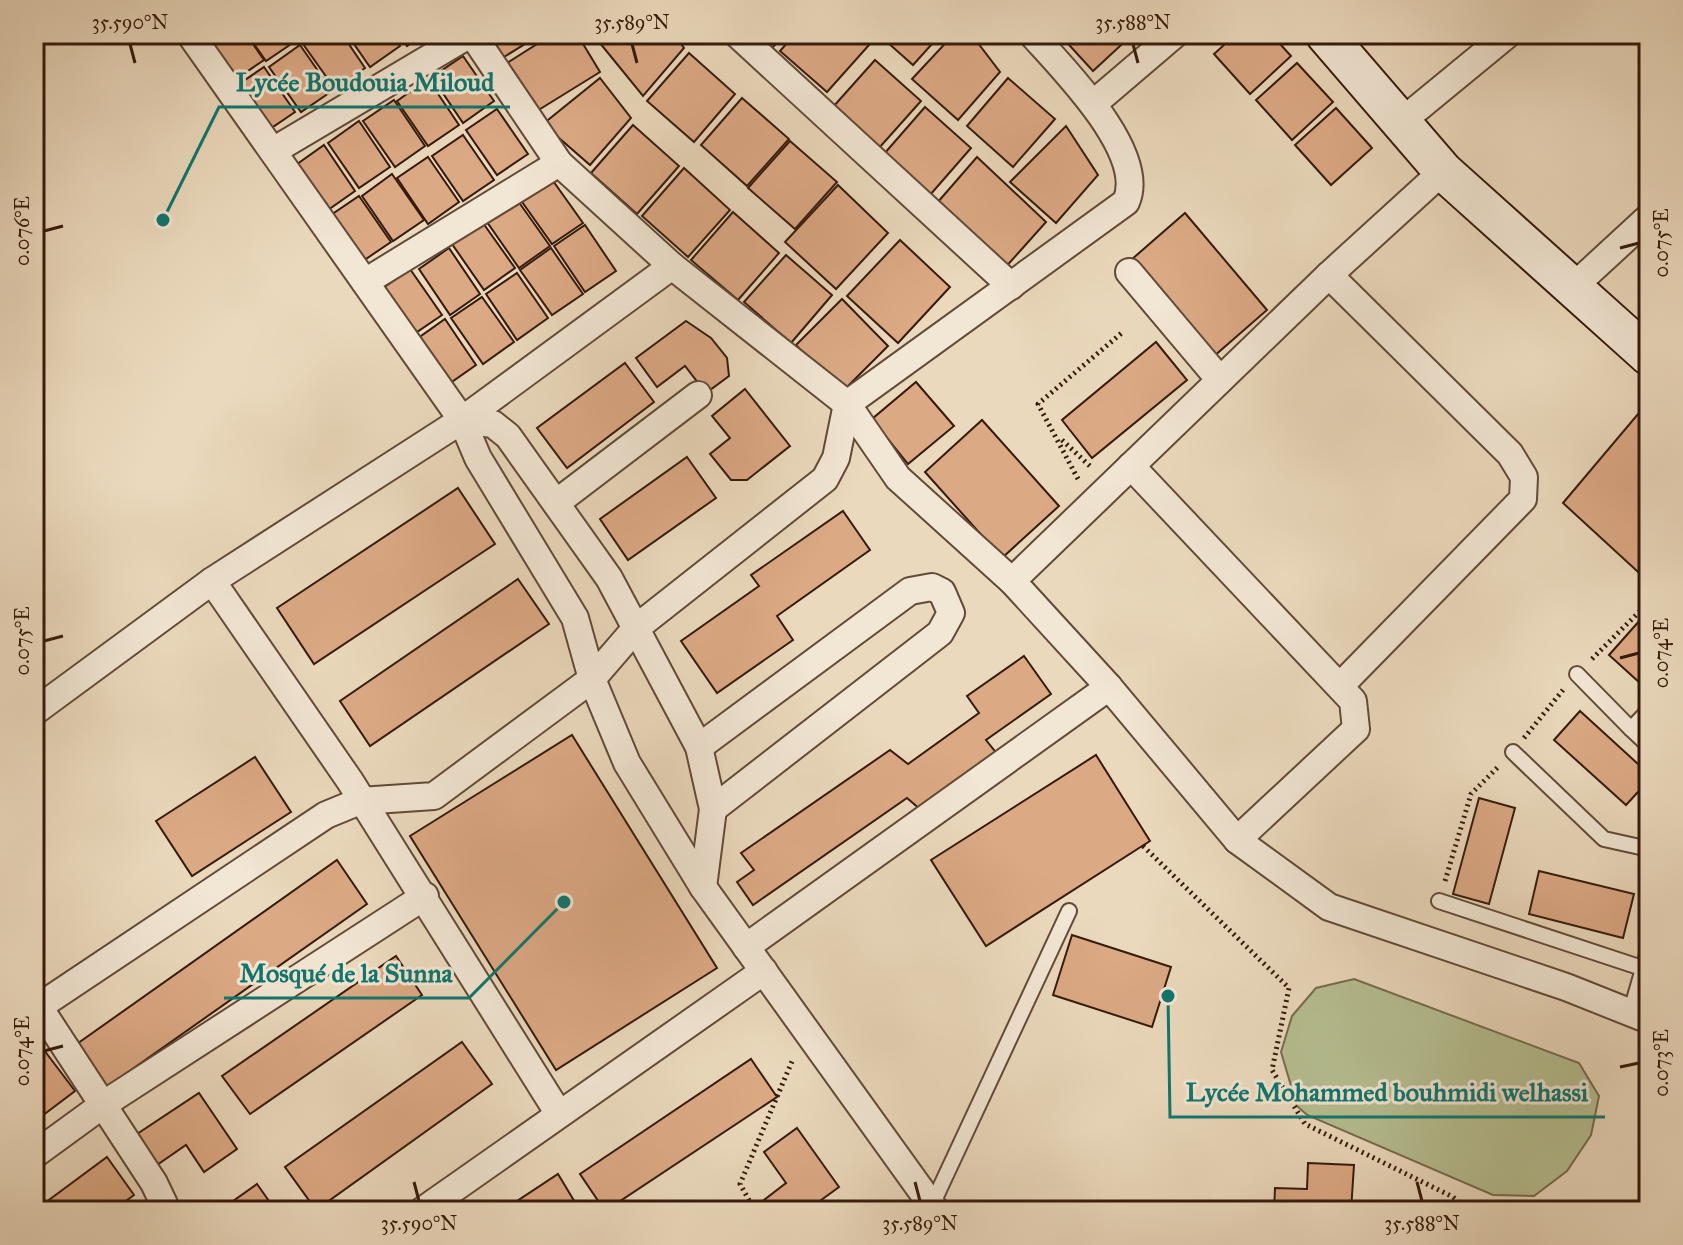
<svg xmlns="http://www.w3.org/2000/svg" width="1683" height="1245" font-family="'IM FELL Great Primer',serif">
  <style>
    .green { fill: #b6bf92; stroke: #766c4e; stroke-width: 2 }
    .building { fill: #dca985; stroke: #351a0b; stroke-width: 2 }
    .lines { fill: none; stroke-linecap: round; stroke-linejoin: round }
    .lane-casing { stroke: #624a38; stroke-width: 18 }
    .street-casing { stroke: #624a38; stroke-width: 30 }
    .secondary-casing { stroke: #351a0b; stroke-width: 42 }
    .path { stroke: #351a0b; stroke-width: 5; stroke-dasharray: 2 4; stroke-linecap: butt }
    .lane { stroke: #f2e6d4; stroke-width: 14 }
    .street { stroke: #f2e6d4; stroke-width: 26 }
    .secondary { stroke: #f2e6d4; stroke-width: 38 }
    .ticks { fill: none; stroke: #351a0b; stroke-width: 3 }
    .leader { fill: none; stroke: #0f766e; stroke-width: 3 }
    .callout-dot { fill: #0f766e; stroke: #f2e6d4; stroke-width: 3 }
    .callout-label { font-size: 26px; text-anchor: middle; font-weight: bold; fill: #0f766e; stroke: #f2e6d4; stroke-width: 6; stroke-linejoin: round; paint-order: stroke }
    .neatline { fill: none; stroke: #351a0b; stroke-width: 3 }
    .ticks-label { font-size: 20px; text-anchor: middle; fill: #351a0b }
  </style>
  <rect width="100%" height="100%" fill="#ebd9bd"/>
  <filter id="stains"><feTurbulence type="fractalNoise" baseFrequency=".0025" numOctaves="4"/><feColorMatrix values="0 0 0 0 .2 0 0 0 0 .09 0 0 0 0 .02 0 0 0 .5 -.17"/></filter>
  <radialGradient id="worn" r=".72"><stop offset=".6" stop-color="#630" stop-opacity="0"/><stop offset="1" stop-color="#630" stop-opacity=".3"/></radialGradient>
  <polygon class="green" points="1354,979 1579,1063 1599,1096 1591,1135 1567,1171 1534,1196 1493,1195 1307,1115 1297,1106 1281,1052 1292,1016 1316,988"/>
  <g class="building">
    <polygon points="204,34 246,34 264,60 233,81"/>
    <polygon points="247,34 293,34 297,40 266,61"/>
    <polygon points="317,34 342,34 365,68 335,89 303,44"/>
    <polygon points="347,34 392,34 400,46 370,67"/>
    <polygon points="399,34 424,34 407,46"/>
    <polygon points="489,34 541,34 504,57"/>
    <polygon points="553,34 577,34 600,72 537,111 507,63"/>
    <polygon points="601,34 674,34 684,48 643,96 595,37"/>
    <polygon points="756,34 785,34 772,48"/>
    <polygon points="795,34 857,34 869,45 827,92 780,51"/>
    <polygon points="878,34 941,34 913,65"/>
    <polygon points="954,34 971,34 1000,72 958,120 912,79"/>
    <polygon points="1059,34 1133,34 1093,71"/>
    <polygon points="1236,34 1271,34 1291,56 1250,94 1214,54"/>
    <polygon points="300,45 332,91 301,112 269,67"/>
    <polygon points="689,53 735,94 694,142 647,101"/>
    <polygon points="463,56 494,101 463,123 432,77"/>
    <polygon points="875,60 921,101 879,148 833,107"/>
    <polygon points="1297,63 1333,102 1292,140 1256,100"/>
    <polygon points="264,67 295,112 264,133 233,88"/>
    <polygon points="600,78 631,118 590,165 543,124"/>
    <polygon points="1008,78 1055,119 1013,167 967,126"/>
    <polygon points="428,79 459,125 428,146 397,101"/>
    <polygon points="742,98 789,139 747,186 701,145"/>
    <polygon points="394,100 425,146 395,167 363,121"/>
    <polygon points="925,107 971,148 930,195 884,154"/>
    <polygon points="1336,108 1372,148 1331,185 1295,145"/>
    <polygon points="497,109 528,154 497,175 466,130"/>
    <polygon points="359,121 390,167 359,188 328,143"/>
    <polygon points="633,125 679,166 637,214 591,173"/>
    <polygon points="1066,126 1098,175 1056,223 1010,182"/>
    <polygon points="463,135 494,180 463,201 432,156"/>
    <polygon points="790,141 837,182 795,229 748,188"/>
    <polygon points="324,145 355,191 325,212 293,167"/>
    <polygon points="428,157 459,202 428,224 397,178"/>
    <polygon points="977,157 1046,222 1004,269 937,203"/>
    <polygon points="684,168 730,210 688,257 642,216"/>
    <polygon points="392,174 424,220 393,241 362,196"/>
    <polygon points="551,178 583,223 552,244 520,199"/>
    <polygon points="838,185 888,233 836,289 785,242"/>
    <polygon points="359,196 391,242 360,263 328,217"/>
    <polygon points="518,201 550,246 519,268 487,222"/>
    <polygon points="733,212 779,253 738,300 691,260"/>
    <polygon points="1185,213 1267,310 1213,357 1131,260"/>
    <polygon points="483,223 515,268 484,290 452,244"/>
    <polygon points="585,225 616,271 585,292 554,246"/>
    <polygon points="900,240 950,287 898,343 847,296"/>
    <polygon points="449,248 480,294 450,315 419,269"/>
    <polygon points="551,248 583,294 552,315 520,270"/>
    <polygon points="786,255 832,295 791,343 744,302"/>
    <polygon points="410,269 442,315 411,336 379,291"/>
    <polygon points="517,273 548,318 517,340 486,294"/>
    <polygon points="482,297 514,342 483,364 451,318"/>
    <polygon points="842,299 888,346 842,392 796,345"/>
    <polygon points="445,319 476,365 446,386 414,341"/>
    <polygon points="686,321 711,338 727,358 729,376 706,393 685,366 657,387 636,358"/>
    <polygon points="1156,342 1187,380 1092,458 1062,420"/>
    <polygon points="625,363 654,402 567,468 537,428"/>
    <polygon points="916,382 954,426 908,464 872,419"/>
    <polygon points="745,389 790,446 747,480 731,480 710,454 730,438 712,416"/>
    <polygon points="1649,401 1649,582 1563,503"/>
    <polygon points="982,420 1059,506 1002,558 925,472"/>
    <polygon points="687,457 716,498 628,560 600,519"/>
    <polygon points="458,488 495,544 314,664 277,608"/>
    <polygon points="843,511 870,550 777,616 793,640 717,693 681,641 759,586 751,575"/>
    <polygon points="518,579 549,624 370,746 340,701"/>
    <polygon points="1649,610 1649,673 1640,683 1609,655"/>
    <polygon points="1024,656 1051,694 986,740 998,755 921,810 907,798 753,905 737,882 754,870 741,853 890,750 908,764 979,713 967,696"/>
    <polygon points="1580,711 1649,774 1649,780 1626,805 1554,740"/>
    <polygon points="572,735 717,968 556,1070 410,836"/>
    <polygon points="1096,755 1150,841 986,946 931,860"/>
    <polygon points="255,757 291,812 192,876 156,821"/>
    <polygon points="1479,798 1515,808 1489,904 1453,894"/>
    <polygon points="337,860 367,904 104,1089 74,1046"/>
    <polygon points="1539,871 1634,894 1623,938 1529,914"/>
    <polygon points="1072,935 1171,967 1152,1027 1053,995"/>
    <polygon points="396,956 422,995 250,1114 222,1076"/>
    <polygon points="462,1042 492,1084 316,1210 285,1167"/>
    <polygon points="44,1050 75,1091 34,1122 34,1057"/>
    <polygon points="751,1059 777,1097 605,1211 580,1174"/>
    <polygon points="199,1093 237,1149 204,1172 186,1145 154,1167 134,1136"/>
    <polygon points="797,1128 839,1187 806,1211 773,1211 764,1200 786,1183 764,1152"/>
    <polygon points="107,1157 134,1195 112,1211 34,1211"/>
    <polygon points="1308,1163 1354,1165 1351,1211 1274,1211 1275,1188 1307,1189"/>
    <polygon points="558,1174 576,1204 565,1211 502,1211"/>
    <polygon points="257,1184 276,1211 219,1211"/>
    <polygon points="729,1202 735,1211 716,1211"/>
  </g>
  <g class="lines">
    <defs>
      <g id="lane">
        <polyline points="1577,674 1631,729 1649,710"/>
        <polyline points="1631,729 1649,746"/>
        <polyline points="1513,752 1604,839 1649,849"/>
        <polyline points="1439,901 1642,968"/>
        <polyline points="1630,1014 1649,948"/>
        <polyline points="932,1205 1069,911"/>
      </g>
      <g id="street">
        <polyline points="190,34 462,420 478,458 575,618 592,679 627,763 703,887 936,1211"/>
        <polyline points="472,34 559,163 672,266 847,404 898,478 1012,581 1109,687 1237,840 1329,907 1566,987 1649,1020"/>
        <polyline points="737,34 1011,286"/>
        <polyline points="1093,104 1175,34"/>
        <polyline points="1401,122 1508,34"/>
        <polyline points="273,151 470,34"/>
        <polyline points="1129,272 1220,380"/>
        <polyline points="1329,275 1510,454 1524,477 1523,499 1341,685"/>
        <polyline points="365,282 559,163"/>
        <polyline points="1572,288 1649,217"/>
        <polyline points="462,420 493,424 508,436 609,578 699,747 713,809 703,887"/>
        <polyline points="1131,466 1353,701 1356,729 1237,840"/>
        <polyline points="556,503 698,395"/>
        <polyline points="212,581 350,781 559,1114"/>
        <polyline points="1012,581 1329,275 1443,171"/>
        <polyline points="34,712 212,581 462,420 672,266"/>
        <polyline points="699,747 910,591 932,587 942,592 951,613 940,633 713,809"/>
        <polyline points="746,947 1109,687"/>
        <polyline points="39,1007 154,1183 164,1204"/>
        <path d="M34,1010L326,815L360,801L434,796L592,679L636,628L825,479L836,458L847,404L1126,202C1148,153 1064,70 1032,34"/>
        <polyline points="34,1155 104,1104 425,896"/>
        <polyline points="422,1211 764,971"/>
      </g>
      <polyline id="secondary" points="1325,34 1443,171 1649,356"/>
    </defs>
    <use href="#lane" class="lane-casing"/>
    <use href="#street" class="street-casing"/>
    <use href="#secondary" class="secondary-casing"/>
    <g class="path">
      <polyline points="1062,440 1092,468"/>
      <polyline points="1078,479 1038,404 1124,331"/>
      <polyline points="1592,659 1649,602"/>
      <polyline points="1524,738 1563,690"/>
      <polyline points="1143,846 1289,988 1272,1070 1305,1124 1453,1197 1468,1211"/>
      <polyline points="1445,881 1471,794 1499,766"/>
      <polyline points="755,1211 740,1184 793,1059"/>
    </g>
    <use href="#lane" class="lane"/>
    <use href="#street" class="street"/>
    <use href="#secondary" class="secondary"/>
  </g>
  <path class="ticks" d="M130,44L135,63M632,44L637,63M1133,44L1138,63M44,231L63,226M1620,248L1639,243M44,641L63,636M1620,658L1639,653M44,1051L63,1046M1620,1067L1639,1063M414,1182L419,1201M915,1182L920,1201M1417,1182L1422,1201"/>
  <path class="leader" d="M163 220L219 107H510M564 902L469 998H224M1168 996L1170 1117H1605"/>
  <g class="callout-dot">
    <circle cx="163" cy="220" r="8"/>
    <circle cx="564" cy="902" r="8"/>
    <circle cx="1168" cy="996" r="8"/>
  </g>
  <g class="callout-label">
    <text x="365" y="91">Lycée Boudouia Miloud</text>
    <text x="346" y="982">Mosqué de la Sunna</text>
    <text x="1387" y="1101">Lycée Mohammed bouhmidi welhassi</text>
  </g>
  <rect width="1683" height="1245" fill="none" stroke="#ebd9bd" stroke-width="88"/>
  <rect x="44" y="44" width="1595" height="1157" class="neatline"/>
  <g class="ticks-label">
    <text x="130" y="29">35.590°N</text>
    <text x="632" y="29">35.589°N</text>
    <text x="1133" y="29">35.588°N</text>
    <text transform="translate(22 231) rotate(-90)" y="7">0.076°E</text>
    <text transform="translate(1661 243) rotate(-90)" y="7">0.075°E</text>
    <text transform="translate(22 641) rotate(-90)" y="7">0.075°E</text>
    <text transform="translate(1661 653) rotate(-90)" y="7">0.074°E</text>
    <text transform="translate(22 1051) rotate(-90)" y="7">0.074°E</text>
    <text transform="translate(1661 1063) rotate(-90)" y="7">0.073°E</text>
    <text x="419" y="1230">35.590°N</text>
    <text x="920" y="1230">35.589°N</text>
    <text x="1422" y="1230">35.588°N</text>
  </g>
  <rect width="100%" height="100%" filter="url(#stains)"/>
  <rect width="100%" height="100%" fill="url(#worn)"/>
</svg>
